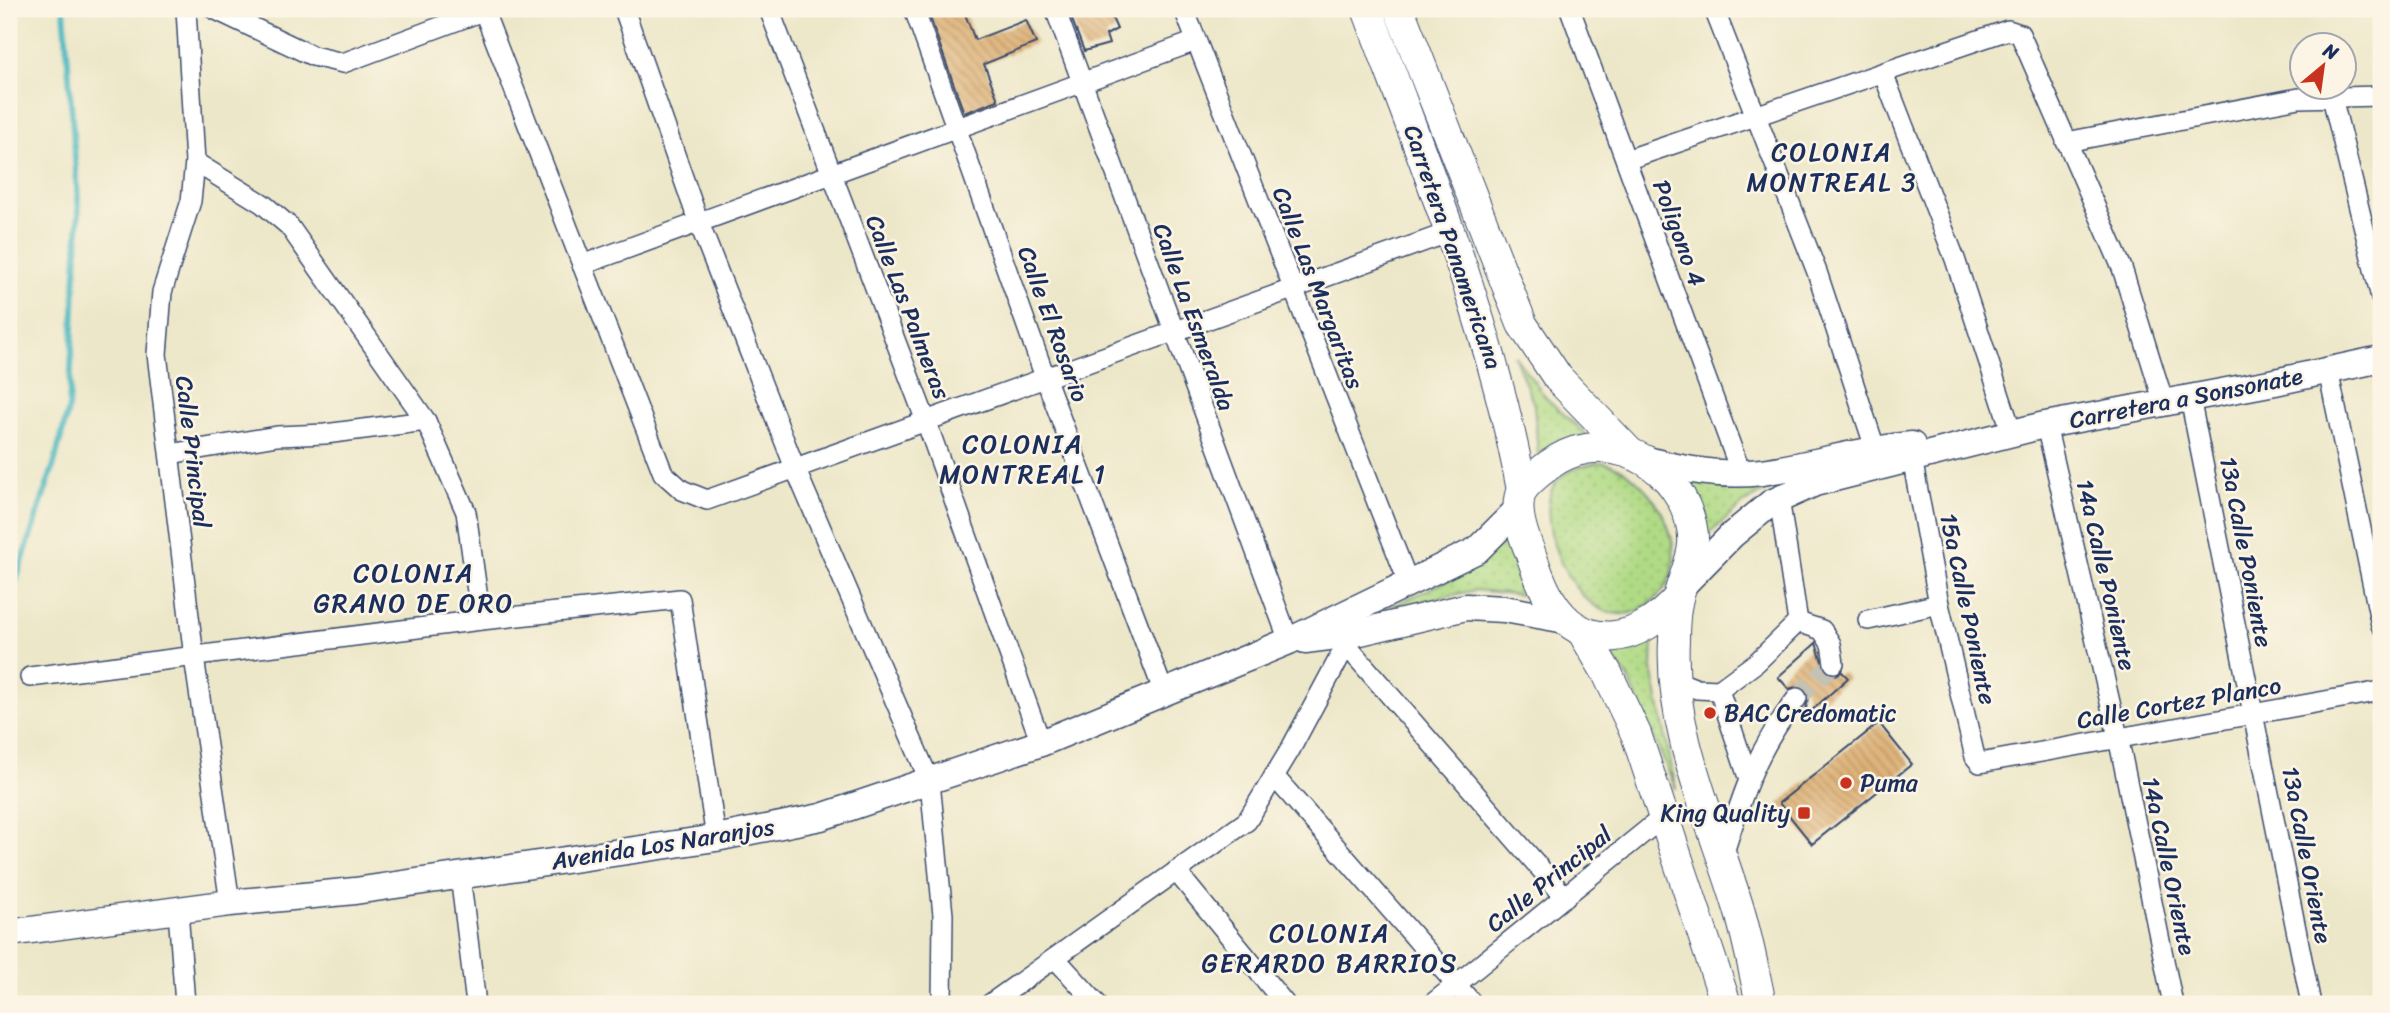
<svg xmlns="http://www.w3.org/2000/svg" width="2390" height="1013" font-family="Sriracha,sans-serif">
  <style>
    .grass { fill: url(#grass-dots); stroke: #668472; stroke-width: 2 }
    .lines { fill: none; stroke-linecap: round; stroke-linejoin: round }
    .stream { stroke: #48b7c0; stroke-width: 6 }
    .building { fill: url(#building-back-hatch) }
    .minor-tunnel { stroke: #c3c2b4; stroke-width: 19; stroke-dasharray: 19 10; stroke-linecap: butt }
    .minor-casing { stroke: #3a4b6e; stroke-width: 22 }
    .major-casing { stroke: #3a4b6e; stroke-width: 29 }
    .highway-casing { stroke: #3a4b6e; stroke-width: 32 }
    .minor { stroke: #fff; stroke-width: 19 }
    .major { stroke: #fff; stroke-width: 26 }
    .highway { stroke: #fff; stroke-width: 30 }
    .poi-dot { fill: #c8321e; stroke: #fcf5e5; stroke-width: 2.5 }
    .labels { text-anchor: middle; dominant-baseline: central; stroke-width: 5; stroke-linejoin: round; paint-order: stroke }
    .street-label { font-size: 24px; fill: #1b2f5e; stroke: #fcf5e5 }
    .poi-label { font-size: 24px; fill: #1b2f5e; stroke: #fcf5e5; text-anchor: start }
    .neighbourhood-label { font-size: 26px; letter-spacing: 2px; fill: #1b2f5e; stroke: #fcf5e5 }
  </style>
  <defs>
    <pattern id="grass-dots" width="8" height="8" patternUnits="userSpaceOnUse" patternTransform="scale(1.75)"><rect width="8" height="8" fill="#b0da85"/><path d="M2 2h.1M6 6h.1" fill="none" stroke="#97bb75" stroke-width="1.8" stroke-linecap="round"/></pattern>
    <pattern id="building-back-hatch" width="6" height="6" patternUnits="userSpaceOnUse" patternTransform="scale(1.75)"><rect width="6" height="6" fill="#dcad6f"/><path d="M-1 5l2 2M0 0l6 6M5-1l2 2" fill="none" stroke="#b28d5e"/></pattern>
  </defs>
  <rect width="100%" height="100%" fill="#fcf5e5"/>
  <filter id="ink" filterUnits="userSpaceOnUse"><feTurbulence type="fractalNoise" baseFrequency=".0143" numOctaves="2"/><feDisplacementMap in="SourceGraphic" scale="14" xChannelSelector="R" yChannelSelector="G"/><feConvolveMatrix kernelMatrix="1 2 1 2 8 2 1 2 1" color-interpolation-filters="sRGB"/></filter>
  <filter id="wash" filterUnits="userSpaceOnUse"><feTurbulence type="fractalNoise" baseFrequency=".00686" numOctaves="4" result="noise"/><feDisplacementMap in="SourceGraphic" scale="28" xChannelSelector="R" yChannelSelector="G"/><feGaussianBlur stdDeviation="1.57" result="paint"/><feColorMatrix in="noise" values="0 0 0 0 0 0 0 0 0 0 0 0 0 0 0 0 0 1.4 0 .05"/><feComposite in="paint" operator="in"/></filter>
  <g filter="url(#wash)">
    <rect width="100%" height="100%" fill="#ede7c9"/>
    <g class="grass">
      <polygon points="1514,355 1548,400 1587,435 1561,440 1538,455 1534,405"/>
      <path d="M1603,462C1655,475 1701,559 1654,600C1585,660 1523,512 1559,479C1571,468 1587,464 1603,462Z"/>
      <polygon points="1827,468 1774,487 1744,503 1703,539 1683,477"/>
      <polygon points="1509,537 1515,568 1530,596 1476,590 1386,609 1471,570"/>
      <polygon points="1653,638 1652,669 1676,789 1628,677 1607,650 1632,647"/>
    </g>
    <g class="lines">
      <polyline class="stream" points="9,602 54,464 69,407 79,212 64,9"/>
    </g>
    <g id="blocks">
      <g class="building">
        <polygon points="927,9 963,9 975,40 1026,20 1036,43 984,64 998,100 964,113"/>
        <polygon points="1068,9 1108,9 1117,29 1106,35 1109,44 1084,51"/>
        <polygon points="1816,643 1825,671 1835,675 1842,672 1848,678 1810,712 1806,707 1809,699 1805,689 1798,686 1789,689 1778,677"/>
        <polygon points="1879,723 1912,764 1812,844 1779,803"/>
      </g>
    </g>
  </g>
  <g filter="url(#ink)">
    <use href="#blocks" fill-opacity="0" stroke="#3a4b6e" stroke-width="2"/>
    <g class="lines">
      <polyline class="minor-tunnel" points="1797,698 1834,663"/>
      <defs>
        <g id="minor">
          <polyline points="186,9 195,162 191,201 162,292 157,354 194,657 230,903"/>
          <polyline points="214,9 313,56 343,63 488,9"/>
          <polyline points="483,9 663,473 682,490 707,500 1450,232"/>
          <polyline points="624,9 699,223 795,468 930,782 943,915 942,1004"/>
          <polyline points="769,9 926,421 1041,743"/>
          <polyline points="914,9 1045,377 1164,693"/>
          <polyline points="1055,9 1289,641"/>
          <polyline points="1184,9 1409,584"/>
          <polyline points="1570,9 1741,473"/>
          <polyline points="1714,9 1817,272 1875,448"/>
          <polyline points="1883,73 1955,259 2012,433"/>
          <polyline points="2332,97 2381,298"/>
          <polyline points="2066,142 2299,98 2381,96"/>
          <polyline points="1626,160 2008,30 2020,34 2122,268 2164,403"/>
          <polyline points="195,162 263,204 289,226 426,421 466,512 481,620"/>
          <polyline points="582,265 1196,41"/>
          <polyline points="2328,370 2381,625"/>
          <polyline points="2190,398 2311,1004"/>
          <polyline points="2046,425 2118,737 2173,1004"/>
          <polyline points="170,454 277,436 325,434 426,421"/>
          <polyline points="1912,458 1939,604 1975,757 1980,763 2381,691"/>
          <polyline points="1779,498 1798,622"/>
          <polyline points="1868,620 1939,604"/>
          <polyline points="1798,622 1822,630 1831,644 1834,663"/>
          <polyline points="1347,646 1565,897"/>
          <polyline points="30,677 481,620 680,599 716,838"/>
          <polyline points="1674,680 1697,689 1719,690 1757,662 1798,622"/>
          <polyline points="1719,690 1748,777"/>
          <polyline points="1274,776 1473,1004"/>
          <path d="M1722,859C1742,795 1755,752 1797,698"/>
          <polyline points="1176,871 1285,1004"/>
          <polyline points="460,875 476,1004"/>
          <polyline points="178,911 185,1004"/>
          <polyline points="1055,958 1097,1004"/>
          <polyline points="990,1004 1247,821 1290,750 1352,634"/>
          <polyline points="1432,1004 1663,817"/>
        </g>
        <g id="major">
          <path d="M1644,459C1682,470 1722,477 1762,472C1813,465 1861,449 1912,445"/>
          <polyline points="1683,585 1732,535 1771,503 1815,483 2040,426 2275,382 2381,359"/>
          <polyline points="1305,640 1352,634 1466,607 1504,609 1566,620"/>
          <polyline points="9,933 230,903 355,891 716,838 821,817 1041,743 1289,641 1477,550 1518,509"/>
        </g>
        <g id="highway">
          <path d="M1367,9C1426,167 1491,324 1522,490"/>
          <polyline points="1399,9 1522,324 1558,378 1630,453"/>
          <path d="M1678,598C1641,641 1585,656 1551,601C1541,586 1536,568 1530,552C1523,535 1513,508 1522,490C1528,481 1541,471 1549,465C1597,429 1662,453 1685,506C1703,547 1687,562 1678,598C1675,610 1674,627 1674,640C1669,732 1712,820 1738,906C1748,938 1754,972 1761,1004"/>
          <polyline points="1582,631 1607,673 1636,734 1726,1004"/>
        </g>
      </defs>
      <use href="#minor" class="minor-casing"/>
      <use href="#major" class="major-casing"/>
      <use href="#highway" class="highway-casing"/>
      <use href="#minor" class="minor"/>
      <use href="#major" class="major"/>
      <use href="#highway" class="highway"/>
    </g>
  </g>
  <g class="poi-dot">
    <circle cx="1710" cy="713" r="7"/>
    <circle cx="1846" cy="783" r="7"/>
    <rect x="1797" y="806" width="14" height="14" rx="3.5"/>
  </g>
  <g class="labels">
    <g class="street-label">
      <text transform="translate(1679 233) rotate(70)">Poligono 4</text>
      <text transform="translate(1453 247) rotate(71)">Carretera Panamericana</text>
      <text transform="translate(1318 288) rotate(69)">Calle Las Margaritas</text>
      <text transform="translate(908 307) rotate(69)">Calle Las Palmeras</text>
      <text transform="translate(1194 317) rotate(70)">Calle La Esmeralda</text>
      <text transform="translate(1053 324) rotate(70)">Calle El Rosario</text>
      <text transform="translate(2186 398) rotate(-11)">Carretera a Sonsonate</text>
      <text transform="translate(193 452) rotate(83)">Calle Principal</text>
      <text transform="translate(2246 552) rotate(79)">13a Calle Poniente</text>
      <text transform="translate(2106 575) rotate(77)">14a Calle Poniente</text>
      <text transform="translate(1968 609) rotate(78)">15a Calle Poniente</text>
      <text transform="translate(2179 703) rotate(-10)">Calle Cortez Planco</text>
      <text transform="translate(663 844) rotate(-9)">Avenida Los Naranjos</text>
      <text transform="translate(2307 855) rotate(79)">13a Calle Oriente</text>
      <text transform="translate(2169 866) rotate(78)">14a Calle Oriente</text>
      <text transform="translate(1549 879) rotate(-39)">Calle Principal</text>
    </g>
    <g class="poi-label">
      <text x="1724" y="713">BAC Credomatic</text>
      <text x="1860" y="783">Puma</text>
      <text x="1790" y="813" text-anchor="end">King Quality</text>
    </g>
    <g class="neighbourhood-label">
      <text x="1832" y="152">COLONIA<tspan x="1832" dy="30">MONTREAL 3</tspan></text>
      <text x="1023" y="444">COLONIA<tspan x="1023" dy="30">MONTREAL 1</tspan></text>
      <text x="414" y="573">COLONIA<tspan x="414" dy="30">GRANO DE ORO</tspan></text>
      <text x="1330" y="933">COLONIA<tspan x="1330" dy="30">GERARDO BARRIOS</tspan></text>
    </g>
  </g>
  <rect width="2390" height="1013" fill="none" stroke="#fcf5e5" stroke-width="35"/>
  <g transform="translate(2323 66) rotate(29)"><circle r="33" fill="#fcf5e5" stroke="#a2a6af" stroke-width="2"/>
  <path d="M0-5L12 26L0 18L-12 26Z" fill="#c8321e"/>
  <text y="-10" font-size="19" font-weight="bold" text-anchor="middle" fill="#1b2f5e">N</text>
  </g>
</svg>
